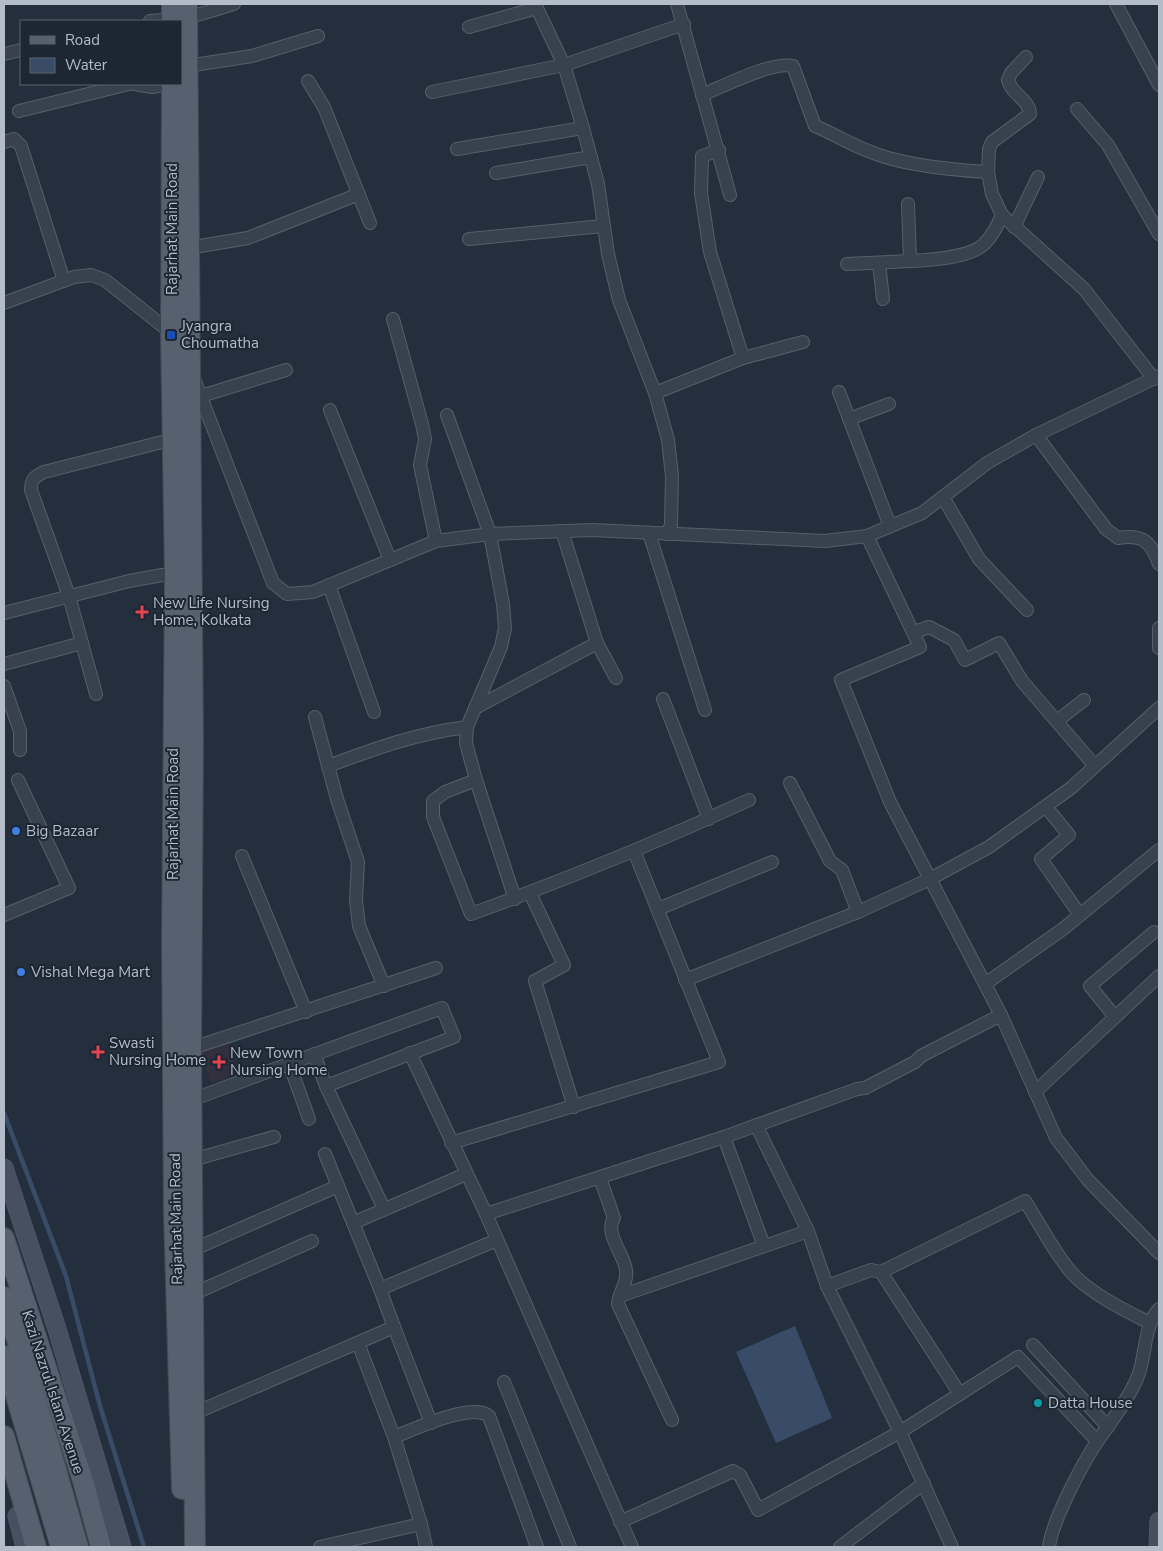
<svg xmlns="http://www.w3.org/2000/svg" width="1163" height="1551" font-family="'Nunito Sans',sans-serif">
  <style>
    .medical { fill: #32303f }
    .water { fill: #394c67 }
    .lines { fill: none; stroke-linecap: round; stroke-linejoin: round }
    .stream { stroke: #394c67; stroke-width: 4.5 }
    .street-casing { stroke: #565f6c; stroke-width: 14 }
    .secondary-casing { stroke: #565f6c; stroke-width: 19 }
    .primary-casing { stroke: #414a57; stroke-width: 22 }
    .street { stroke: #38414e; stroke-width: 12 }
    .secondary { stroke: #465061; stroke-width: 18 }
    .primary { stroke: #56606e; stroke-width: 20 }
    .transit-dot { fill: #1a4fb4; stroke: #1d2633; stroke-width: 2 }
    .health-dot { fill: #e0444e; stroke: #1d2633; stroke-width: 2 }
    .shop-dot { fill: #3f7fe0; stroke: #1d2633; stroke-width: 2 }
    .culture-dot { fill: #0f9aa8; stroke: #1d2633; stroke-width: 2 }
    .labels { text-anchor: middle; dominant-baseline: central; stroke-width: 4; stroke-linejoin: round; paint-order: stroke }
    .street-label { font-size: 15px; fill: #b4bcc9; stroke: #1d2633 }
    .poi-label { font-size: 15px; fill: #b4bcc9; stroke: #1d2633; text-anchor: start }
  </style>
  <rect width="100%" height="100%" fill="#242f3e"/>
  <polygon class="medical" points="227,1042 238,1073 211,1083 200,1051"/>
  <polygon class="water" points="795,1326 832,1418 776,1443 736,1352"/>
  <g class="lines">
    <polyline class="stream" points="4,1113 66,1276 100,1406 144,1547"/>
    <defs>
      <g id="street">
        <polyline points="535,4 564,65 583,128 598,184 608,254 619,300 655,393 668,440 672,476 671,525 667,534"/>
        <polyline points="677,4 730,195"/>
        <polyline points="1116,4 1159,85"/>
        <polyline points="150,21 187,18 234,4"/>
        <polyline points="469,27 537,8"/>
        <polyline points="4,54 21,50"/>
        <path d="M1026,57L1011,73L1008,80C1011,94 1030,100 1030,114L992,142L989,149L988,172L992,194L1002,215L1084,289L1154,379"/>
        <polyline points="187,66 252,56 318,36"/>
        <polyline points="308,81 324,107 370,223"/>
        <polyline points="134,84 152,87 172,84"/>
        <polyline points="432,92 564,65 684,24"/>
        <path d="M702,95C724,86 772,61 793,66L815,126C834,134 852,145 871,152C902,165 954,170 988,172"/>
        <polyline points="1077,109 1108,145 1159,234"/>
        <polyline points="19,111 129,84"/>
        <polyline points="4,142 14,139 21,146 64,281"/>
        <polyline points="457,149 583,128"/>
        <polyline points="719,150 702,156 701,193 710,252 743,358"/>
        <polyline points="496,173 591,157"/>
        <path d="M908,204L910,261C930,260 968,258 983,245C992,237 997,226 1002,215"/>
        <polyline points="1014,227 1038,177"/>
        <polyline points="469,239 603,226"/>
        <polyline points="188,248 248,238 359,194"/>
        <polyline points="879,263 883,299"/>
        <polyline points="847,264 910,261"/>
        <polyline points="4,303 74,277 91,275 105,280 174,335"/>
        <polyline points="393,319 422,424 425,439 420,465 436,541"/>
        <polyline points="194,379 273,583 287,594 313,592 436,541 490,534 592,530 825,541 867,536 922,513 987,463 1036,435 1159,376"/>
        <polyline points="839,392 890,526"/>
        <polyline points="655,393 743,358 803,342"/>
        <polyline points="201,396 286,370"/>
        <polyline points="330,410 390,560"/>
        <path d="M447,415L490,534L503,604L505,628L501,647L467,727L466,743L476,780L445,792L433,801V817L471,914C565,880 658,842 749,800"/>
        <polyline points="849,419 889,404"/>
        <path d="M1036,435L1106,529L1118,538C1142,534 1151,541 1159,564"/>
        <polyline points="943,497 979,559 1027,610"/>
        <polyline points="562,531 597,643 616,678"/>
        <polyline points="649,533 705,710"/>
        <polyline points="867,536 920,647 841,680 890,802 1001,1015 1056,1138 1088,1180 1159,1253"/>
        <polyline points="329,585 374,712"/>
        <polyline points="4,613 129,581 162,575 175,577"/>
        <polyline points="1159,628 1159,648"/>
        <polyline points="914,632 929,627 954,640 965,660 999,643 1022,681 1095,766"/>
        <polyline points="4,664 82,643"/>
        <polyline points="4,686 20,731 20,750"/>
        <path d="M96,694L69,596L31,490C31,479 34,477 44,472L174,439"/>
        <polyline points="663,699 709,819"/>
        <polyline points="475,708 597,643"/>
        <polyline points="315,717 337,799 358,862 356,900 359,926 384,986"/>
        <polyline points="1057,721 1084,700"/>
        <path d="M328,766C377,748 414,734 467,727"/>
        <polyline points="476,780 515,899"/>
        <polyline points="790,783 830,861 842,870 858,912"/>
        <polyline points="1046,807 1069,835 1041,859 1080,915"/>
        <polyline points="242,856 306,1012"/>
        <polyline points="530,893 564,965 535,981 574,1107"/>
        <polyline points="658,909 772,862"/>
        <polyline points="4,915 69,888 18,780"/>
        <polyline points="685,980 858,912 930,879 989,847 1071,788 1159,708"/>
        <polyline points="985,984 1063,929 1159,850"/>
        <polyline points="1115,1017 1090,986 1154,932"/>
        <polyline points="186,1050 436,968"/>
        <polyline points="410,1053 486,1214 632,1547"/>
        <polyline points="289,1063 309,1119"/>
        <polyline points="326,1086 384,1209"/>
        <polyline points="1035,1092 1159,976"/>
        <path d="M191,1100C275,1069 358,1038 442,1008L454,1037L326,1086L314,1054"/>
        <polyline points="756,1125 808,1231 827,1286 900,1432 952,1547"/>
        <polyline points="724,1137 764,1246"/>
        <polyline points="451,1143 719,1062 634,851"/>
        <polyline points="325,1154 380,1289"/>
        <polyline points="192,1160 274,1137"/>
        <path d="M600,1178L614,1218C604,1233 624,1254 626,1270C628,1283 619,1292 618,1304L672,1420"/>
        <polyline points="486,1214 724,1137 857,1089 865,1088 915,1062 921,1056 1001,1015"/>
        <polyline points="353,1223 466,1174"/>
        <polyline points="192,1250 338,1186"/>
        <path d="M881,1272L1025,1201C1040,1224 1060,1264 1080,1281C1101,1299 1126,1311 1150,1323"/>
        <polyline points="827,1286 871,1270 881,1272 960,1394"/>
        <polyline points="193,1294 312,1241"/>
        <polyline points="620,1296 808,1231"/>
        <polyline points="394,1327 431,1423"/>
        <polyline points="358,1343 394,1437 421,1524"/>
        <polyline points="1033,1345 1108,1427"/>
        <polyline points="504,1382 570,1547"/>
        <polyline points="195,1413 394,1327 380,1289 497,1240"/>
        <path d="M394,1437C415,1429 471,1402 489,1416L537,1547"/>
        <polyline points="620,1522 733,1471 740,1475 758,1510 900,1432 1018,1357 1097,1441"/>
        <polyline points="320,1547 421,1524 426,1547"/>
        <polyline points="840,1547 924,1483"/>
        <path d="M1049,1547C1052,1521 1083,1462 1099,1439C1112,1420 1126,1403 1136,1381C1147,1359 1142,1328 1159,1309"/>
      </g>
      <g id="secondary">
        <polyline points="4,1168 57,1329 122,1547"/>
        <polyline points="17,1516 25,1547"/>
        <polyline points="1158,1547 1159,1521"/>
      </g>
      <g id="primary">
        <polyline points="187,4 193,741 191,1050 195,1547"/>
        <polyline points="172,21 172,4"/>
        <polyline points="172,84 171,335 175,577 172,941 174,1213 182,1489"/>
        <polyline points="4,1238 83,1481 101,1547"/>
        <polyline points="4,1297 49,1445 78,1547"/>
        <polyline points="4,1356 61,1547"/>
        <polyline points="4,1436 36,1547"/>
      </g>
    </defs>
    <use href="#street" class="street-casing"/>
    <use href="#secondary" class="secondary-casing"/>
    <use href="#primary" class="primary-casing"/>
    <use href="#street" class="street"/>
    <use href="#secondary" class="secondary"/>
    <use href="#primary" class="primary"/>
  </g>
  <rect class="transit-dot" x="166" y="330" width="10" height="10" rx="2.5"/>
  <g class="health-dot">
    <path d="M139.5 604.5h5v5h5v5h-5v5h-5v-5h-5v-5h5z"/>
    <path d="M95.5 1044.5h5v5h5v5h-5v5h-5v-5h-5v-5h5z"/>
    <path d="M216.5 1054.5h5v5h5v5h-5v5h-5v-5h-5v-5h5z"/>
  </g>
  <g class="shop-dot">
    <circle cx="16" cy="831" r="5"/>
    <circle cx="21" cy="972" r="5"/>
  </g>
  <circle class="culture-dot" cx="1038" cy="1403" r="5"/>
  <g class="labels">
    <g class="street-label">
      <text transform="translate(172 229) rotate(-90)">Rajarhat Main Road</text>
      <text transform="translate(173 814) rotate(-90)">Rajarhat Main Road</text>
      <text transform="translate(176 1219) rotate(-91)">Rajarhat Main Road</text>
      <text transform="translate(53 1392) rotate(72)">Kazi Nazrul Islam Avenue</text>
    </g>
    <g class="poi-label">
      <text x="181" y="326">Jyangra<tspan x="181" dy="17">Choumatha</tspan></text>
      <text x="153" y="603">New Life Nursing<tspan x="153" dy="17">Home, Kolkata</tspan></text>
      <text x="26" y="831">Big Bazaar</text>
      <text x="31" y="972">Vishal Mega Mart</text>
      <text x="109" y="1043">Swasti<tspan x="109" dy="17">Nursing Home</tspan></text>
      <text x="230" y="1053">New Town<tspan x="230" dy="17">Nursing Home</tspan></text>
      <text x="1048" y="1403">Datta House</text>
    </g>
  </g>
  <rect width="1163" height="1551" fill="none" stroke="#b4bcc9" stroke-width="10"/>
  <rect x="20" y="20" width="162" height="65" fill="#1d2633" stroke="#59626f"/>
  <rect x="30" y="36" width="25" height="8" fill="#56606e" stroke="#59626f"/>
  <text x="65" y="45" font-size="15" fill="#b4bcc9">Road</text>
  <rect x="30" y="58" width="25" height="15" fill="#394c67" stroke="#59626f"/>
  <text x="65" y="70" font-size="15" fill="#b4bcc9">Water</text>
</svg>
